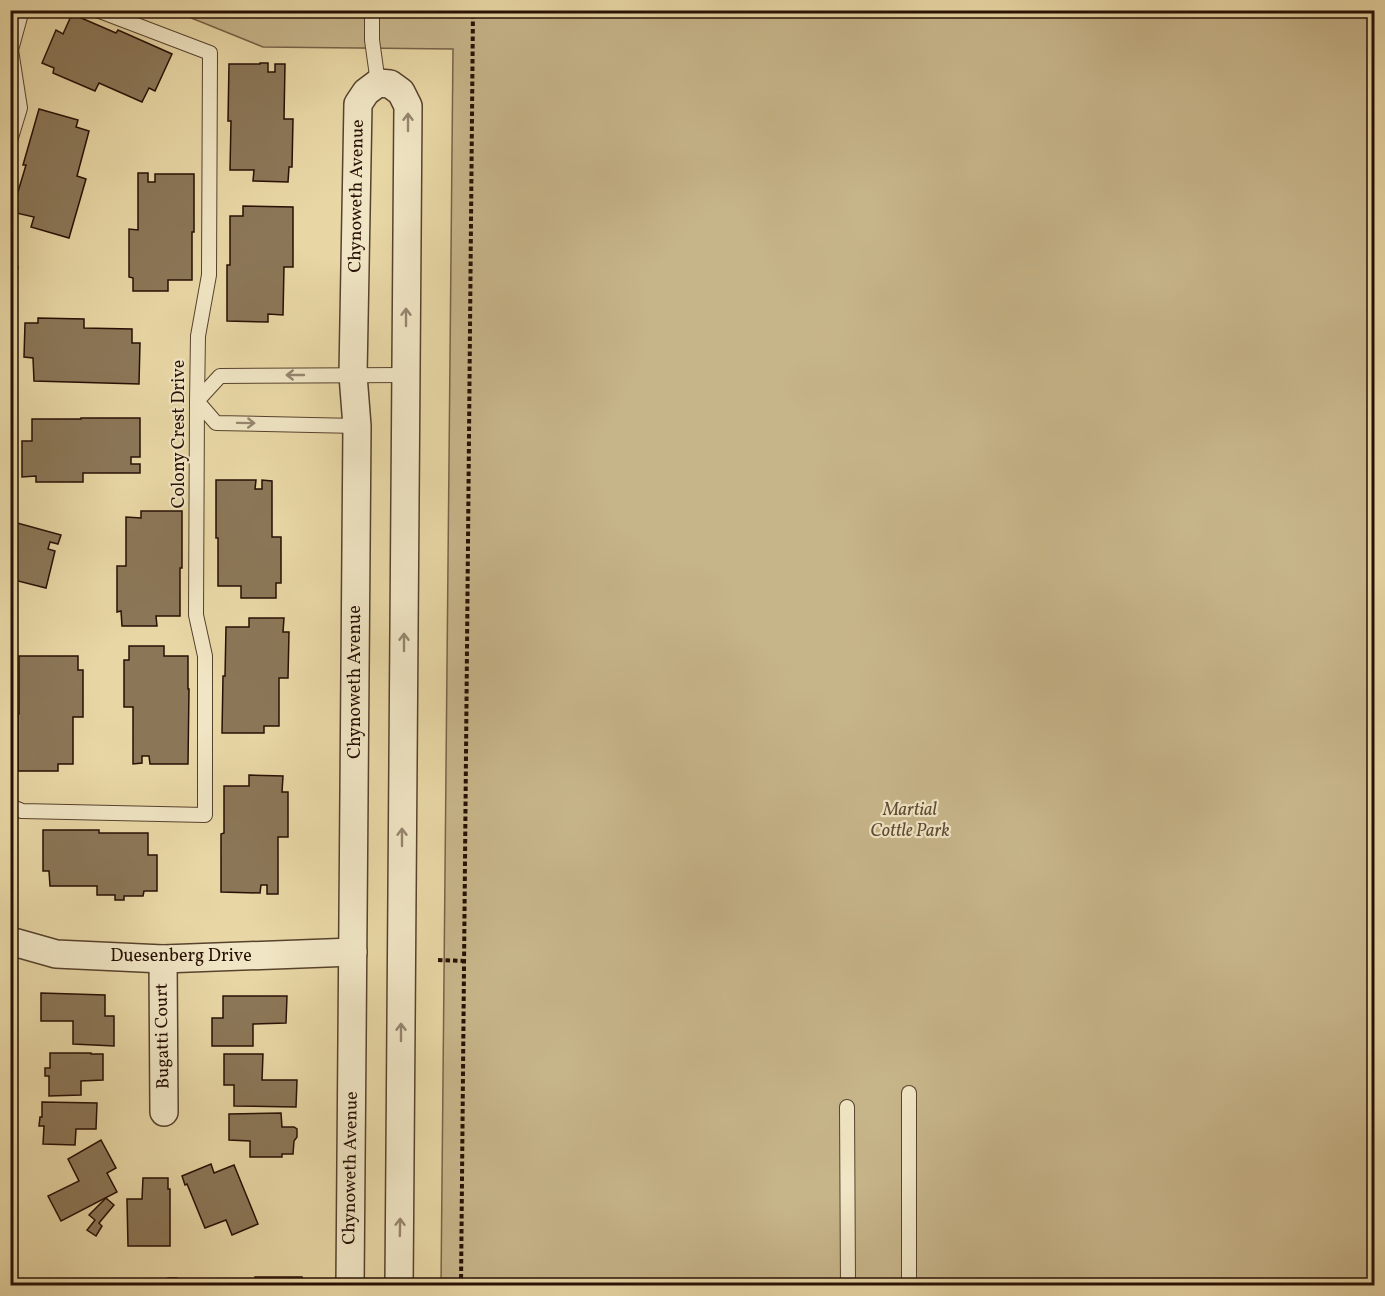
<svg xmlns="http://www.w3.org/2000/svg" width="1385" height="1296" font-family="Vollkorn,serif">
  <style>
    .green { fill: #c7b58a; stroke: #776248; stroke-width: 1.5 }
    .building { fill: #8b7758; stroke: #271005; stroke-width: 1.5 }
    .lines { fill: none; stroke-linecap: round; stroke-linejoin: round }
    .lane-casing { stroke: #57422d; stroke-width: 16 }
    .street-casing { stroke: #57422d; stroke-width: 30 }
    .path { stroke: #271005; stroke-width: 4; stroke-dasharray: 4.5 3; stroke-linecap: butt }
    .lane { stroke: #f0e5c4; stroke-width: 14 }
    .street { stroke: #f0e5c4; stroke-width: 27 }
    .oneway { stroke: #96856e }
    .labels { text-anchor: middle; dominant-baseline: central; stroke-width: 4.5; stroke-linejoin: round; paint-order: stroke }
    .street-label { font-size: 18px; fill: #271005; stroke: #f0e5c4 }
    .park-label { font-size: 18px; font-style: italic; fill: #5f4a34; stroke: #f0e5c4 }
  </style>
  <rect width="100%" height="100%" fill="#e8d7a5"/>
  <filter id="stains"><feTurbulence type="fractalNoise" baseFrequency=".00333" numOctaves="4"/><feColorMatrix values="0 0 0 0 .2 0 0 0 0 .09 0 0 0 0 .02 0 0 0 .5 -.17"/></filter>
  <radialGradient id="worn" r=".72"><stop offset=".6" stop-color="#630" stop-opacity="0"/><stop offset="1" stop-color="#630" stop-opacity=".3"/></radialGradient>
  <polygon class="green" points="174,11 1374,11 1374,1285 441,1285 453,49 263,47"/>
  <g class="building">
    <polygon points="72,14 116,33 118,30 172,54 155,91 149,88 142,102 99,83 95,91 53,73 54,68 42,63 56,30 63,34"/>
    <polygon points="260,63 268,63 268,72 275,72 275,64 285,64 284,119 293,119 292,167 289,167 288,182 253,181 254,170 230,170 231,121 228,121 229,64 260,64"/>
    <polygon points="39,109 78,120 76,127 89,131 77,176 86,179 69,238 31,227 34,217 12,212 26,165 23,165"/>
    <polygon points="138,173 148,173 148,182 155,182 155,174 194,174 194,232 192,232 192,280 168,280 168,291 133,291 133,278 129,277 129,229 138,230"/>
    <polygon points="243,206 293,207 293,267 284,267 283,315 268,314 268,322 227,321 227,265 230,265 230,216 243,216"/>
    <polygon points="10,265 18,267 10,296"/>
    <polygon points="38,318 84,319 84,328 132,329 132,343 140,343 139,384 34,381 33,358 24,357 25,323 38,323"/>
    <polygon points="81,418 140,418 140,457 131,457 131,464 140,464 140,473 83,473 83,482 36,482 36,476 22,477 22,441 32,441 32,419 81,419"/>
    <polygon points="216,480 256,480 255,489 262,489 262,480 272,481 272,537 281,537 281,583 276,583 276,598 241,598 241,586 218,586 218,538 216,538"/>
    <polygon points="141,511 182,511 182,568 180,568 180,616 156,616 157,626 122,626 121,611 117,612 117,566 126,566 126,517 141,518"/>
    <polygon points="10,521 61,535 58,544 50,542 48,549 55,551 46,588 10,579"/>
    <polygon points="249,618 284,618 283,632 289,632 288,678 279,678 279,726 264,726 264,733 222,733 223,676 225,676 226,627 249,627"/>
    <polygon points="129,646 164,646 164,656 188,656 188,689 189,689 188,764 150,764 149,756 142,756 142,763 133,764 133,707 124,707 124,660 129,660"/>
    <polygon points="19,656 78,656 78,670 83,670 83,717 73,717 73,764 58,764 58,771 18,771 18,714 19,714"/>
    <polygon points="249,775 283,776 282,792 288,792 288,837 278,837 278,894 267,894 267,885 261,885 260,893 221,892 221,834 224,833 224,786 249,786"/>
    <polygon points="43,830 99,830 99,833 148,833 148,855 157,855 157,891 144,891 143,896 124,896 124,900 115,900 115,895 97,895 97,886 50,886 49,871 43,871"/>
    <polygon points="41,993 105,995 105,1016 114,1016 114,1046 73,1044 73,1021 41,1021"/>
    <polygon points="223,996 287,996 286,1023 253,1024 253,1046 212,1046 212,1018 223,1018"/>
    <polygon points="50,1053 91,1053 91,1054 103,1054 103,1080 81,1081 81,1095 49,1096 49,1076 45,1076 45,1068 50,1068"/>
    <polygon points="224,1054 263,1054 262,1080 297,1080 296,1107 234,1106 234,1085 224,1085"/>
    <polygon points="42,1102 97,1103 96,1129 76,1129 75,1145 43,1144 44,1126 39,1126 40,1117 42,1117"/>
    <polygon points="281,1113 282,1127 294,1127 297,1129 297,1137 294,1141 293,1154 282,1154 282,1157 250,1157 250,1141 229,1140 229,1114"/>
    <polygon points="101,1140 116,1168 107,1173 117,1192 61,1221 48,1196 79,1181 68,1159"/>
    <polygon points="211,1164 214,1173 234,1165 258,1224 232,1235 226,1220 205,1228 187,1184 185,1185 182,1176"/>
    <polygon points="143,1178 168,1178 168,1189 170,1189 170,1246 128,1246 127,1199 142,1199"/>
    <polygon points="106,1198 114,1205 99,1223 102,1226 96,1236 87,1230 95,1220 89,1215"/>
    <polygon points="255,1277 302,1277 302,1286 254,1286"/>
    <polygon points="168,1278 177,1278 177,1281 193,1281 192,1286 150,1286 150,1281 168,1281"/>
  </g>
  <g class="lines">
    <defs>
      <g id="lane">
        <polyline points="372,10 372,40 378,83"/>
        <polyline points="10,141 20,108 11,50 22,10"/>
        <polyline points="357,426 216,423 197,401 220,376 406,375"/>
        <polyline points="10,806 22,811 205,815 205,656 196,615 197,401 198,336 209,275 210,53 97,10"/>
        <polyline points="847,1107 848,1286"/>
        <polyline points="909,1286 909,1093"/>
      </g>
      <g id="street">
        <polyline points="10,941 56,954 163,959 353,952"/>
        <polyline points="163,959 164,1112"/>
        <polyline points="350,1286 357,426 353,375 358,104 366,92 378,83 390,84 401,92 408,106 399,1286"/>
      </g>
    </defs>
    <use href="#lane" class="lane-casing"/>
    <use href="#street" class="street-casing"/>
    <g class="path">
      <polyline points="438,960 464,961"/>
      <polyline points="461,1286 473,10"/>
    </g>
    <use href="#lane" class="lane"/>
    <use href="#street" class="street"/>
  </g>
  <defs><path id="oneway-shaft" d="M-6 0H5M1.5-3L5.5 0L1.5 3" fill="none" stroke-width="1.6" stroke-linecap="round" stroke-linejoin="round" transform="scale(1.5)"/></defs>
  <g class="oneway">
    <use href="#oneway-shaft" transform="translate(408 122) rotate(-90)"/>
    <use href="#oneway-shaft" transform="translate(406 317) rotate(-90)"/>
    <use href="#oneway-shaft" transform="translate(295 375) rotate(180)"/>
    <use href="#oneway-shaft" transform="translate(246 423) rotate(1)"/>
    <use href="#oneway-shaft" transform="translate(404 642) rotate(-90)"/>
    <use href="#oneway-shaft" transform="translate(402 837) rotate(-90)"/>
    <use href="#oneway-shaft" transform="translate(401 1032) rotate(-90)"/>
    <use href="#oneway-shaft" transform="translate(400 1227) rotate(-89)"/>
  </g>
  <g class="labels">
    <g class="street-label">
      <text transform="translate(357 196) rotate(-89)">Chynoweth Avenue</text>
      <text transform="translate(179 434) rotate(-90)">Colony Crest Drive</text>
      <text transform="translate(355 682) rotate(-90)">Chynoweth Avenue</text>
      <text x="181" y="956">Duesenberg Drive</text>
      <text transform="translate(163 1036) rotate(-91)">Bugatti Court</text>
      <text transform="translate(351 1168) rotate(-89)">Chynoweth Avenue</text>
    </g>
    <g class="park-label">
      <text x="910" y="810">Martial<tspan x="910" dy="21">Cottle Park</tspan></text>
    </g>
  </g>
  <rect width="1385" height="1296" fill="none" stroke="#e8d7a5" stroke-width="36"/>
  <rect x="12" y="12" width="1361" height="1272" fill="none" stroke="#271005" stroke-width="3"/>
  <rect x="18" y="18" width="1349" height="1260" fill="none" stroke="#271005" stroke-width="1.5"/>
  <rect width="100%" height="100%" filter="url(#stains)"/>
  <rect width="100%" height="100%" fill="url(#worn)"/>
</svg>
